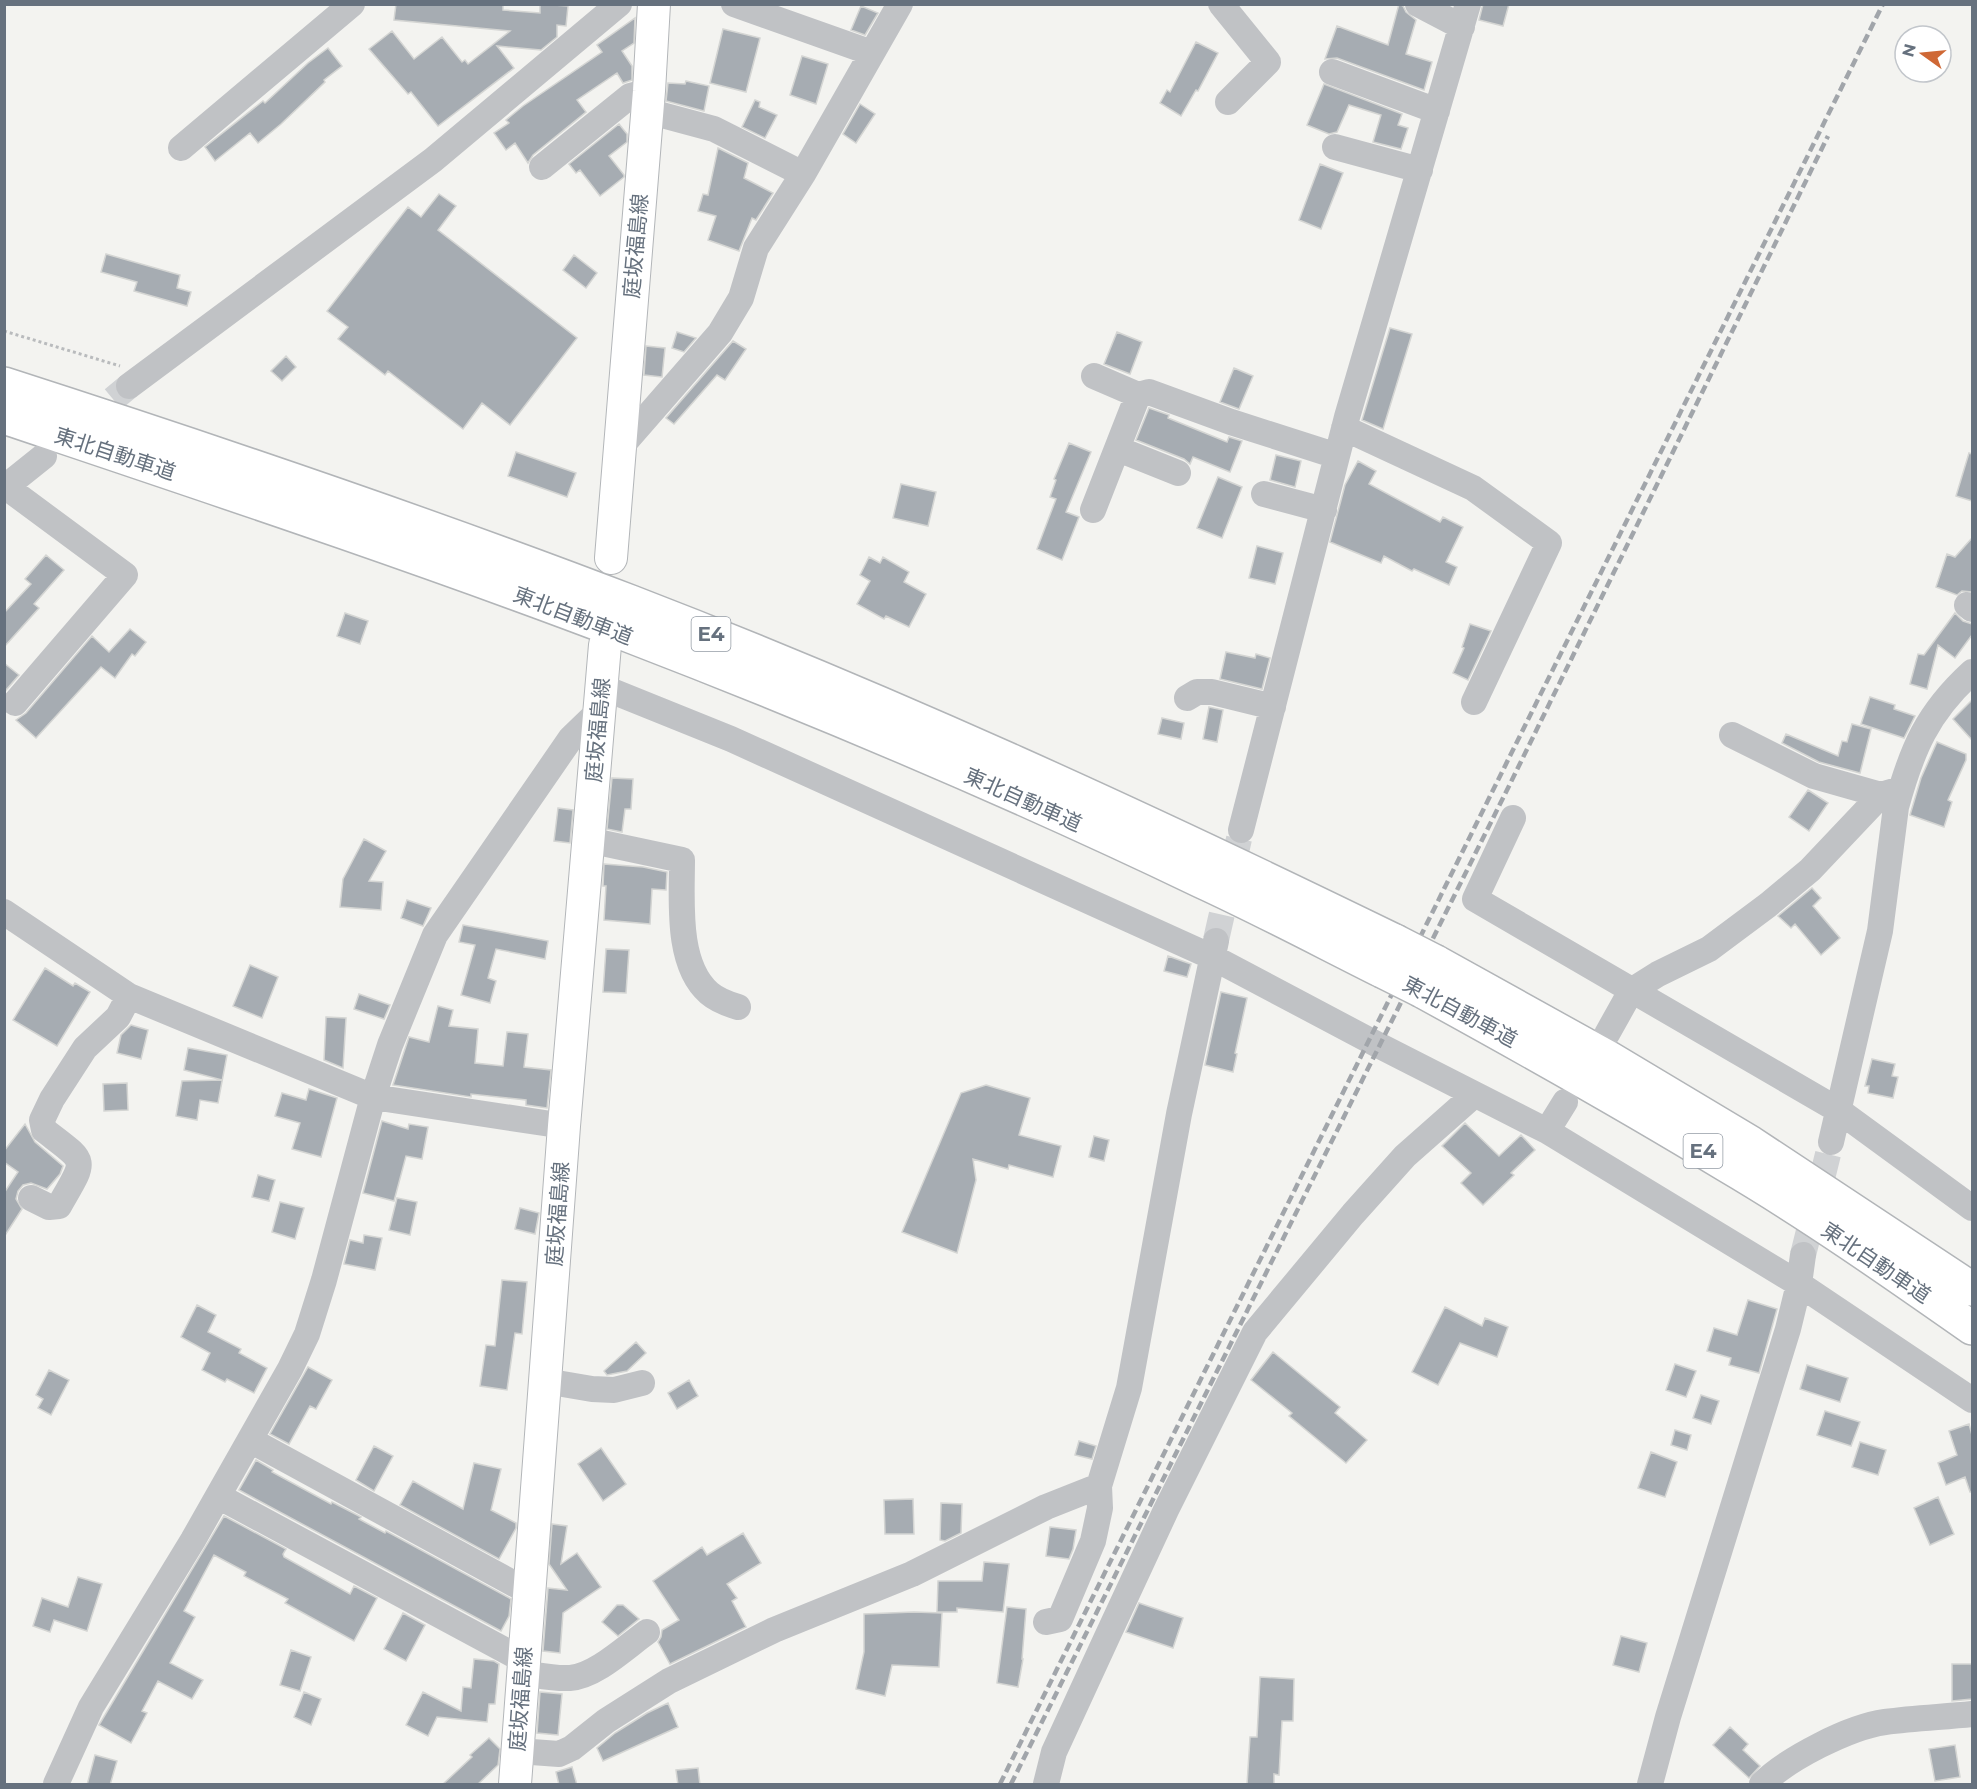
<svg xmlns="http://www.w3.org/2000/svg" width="1977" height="1789" viewBox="0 0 1977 1789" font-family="Montserrat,'Noto Sans JP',sans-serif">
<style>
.building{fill:#a6acb2;stroke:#d4d5d3;stroke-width:1.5}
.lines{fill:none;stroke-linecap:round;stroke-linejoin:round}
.minor-tunnel{stroke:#d0d2d4;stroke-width:26;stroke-dasharray:26 13;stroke-linecap:butt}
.major-casing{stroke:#b3b6b9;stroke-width:34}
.highway-casing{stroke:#b2b5b8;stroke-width:36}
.path{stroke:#b9bbbd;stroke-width:3;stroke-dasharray:3 3;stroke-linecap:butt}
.minor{stroke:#c0c2c5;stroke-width:26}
.major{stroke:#fff;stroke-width:32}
.highway{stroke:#fff;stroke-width:33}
.rail{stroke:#a1a5aa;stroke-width:4.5;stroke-dasharray:9 4.5;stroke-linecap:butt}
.highway-bridge-casing{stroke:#b2b5b8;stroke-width:36;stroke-linecap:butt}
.highway-bridge{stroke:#fff;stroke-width:33}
.labels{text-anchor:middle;stroke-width:6;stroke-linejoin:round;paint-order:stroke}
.shield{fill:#fff;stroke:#949ca5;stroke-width:1.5}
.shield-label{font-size:20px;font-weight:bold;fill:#66717e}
.street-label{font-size:21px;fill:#66717e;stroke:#fff}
</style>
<rect width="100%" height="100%" fill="#f3f3f0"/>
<path class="building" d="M396,4H503V10L540,13V4L568,6L566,26L557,25V37L541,50L497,46L514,68L438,126L411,92L408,94L369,49L392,31L414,59L442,37L462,62L465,60L468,64L510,31L394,20Z
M1399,4L1403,6L1406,12L1416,20L1406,54L1432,62L1424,90L1337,58L1325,59L1337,26L1388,45Z
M1483,4H1509L1503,26L1479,20Z
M861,6L878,13L865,35L851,30Z
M635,18L634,43L622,51L632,66V80L623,83L617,73L577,100L586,112L533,155L528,163L515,143L506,150L494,133L509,123L506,120L523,106L602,52L597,45Z
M723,29L760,38L746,92L710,83Z
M1196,42L1218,53L1198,91L1196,90L1181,116L1160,103L1167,90L1170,92Z
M328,48L342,66L324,80L325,82L281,124L258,143L250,133L215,161L205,147L263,101L265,103L308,63Z
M802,56L828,64L816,104L790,95Z
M686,81L709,86L704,111L666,101L668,83L685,84Z
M1324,84L1402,114L1398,125L1408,128L1401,149L1373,142L1381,115L1349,105L1337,132L1329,134L1307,125Z
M755,100L760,102L759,107L777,115L765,138L742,127Z
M860,104L875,114L856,143L843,134Z
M619,124L627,134V142L609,156L624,175V177L600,196L580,170L576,173L569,164Z
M718,148L748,163L744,178L773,193L756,220L752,218L739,251L708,240L716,216L698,211L703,194L708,195Z
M1320,164L1343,173L1321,229L1299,220Z
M439,194L456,206L438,230L577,338L510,425L482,403L463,429L388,371L385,375L338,339L348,327L327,311L408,207L421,217Z
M106,254L180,275L177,288L191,292L187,306L134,291L137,282L101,272Z
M574,255L597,273L586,288L563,270Z
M1390,328L1412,334L1383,429L1362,420Z
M677,332L696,338L684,352L672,348Z
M1117,332L1142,342L1130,374L1104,364Z
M733,341L746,349L725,380L717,375L674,424L666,418Z
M646,346L665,348L662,377L644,375Z
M286,356L296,367L282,381L271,371Z
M1234,368L1253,376L1239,409L1220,402Z
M1149,408L1169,415L1168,418L1227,442L1229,437L1242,441L1230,472L1193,457L1190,464L1184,459L1136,440Z
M1069,443L1091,452L1066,512L1079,517L1062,560L1037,549L1056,499L1050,497L1056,480L1054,479Z
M516,452L576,473L567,497L508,476Z
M1969,453L1972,454V501L1956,496Z
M1276,455L1301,461L1295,487L1270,480Z
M1358,461L1376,471L1369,484L1440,522L1443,517L1463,527L1446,562L1457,567L1449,585L1414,569L1412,571L1384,556L1381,563L1330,542L1345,485Z
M1218,477L1242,487L1222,538L1197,528Z
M901,484L936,492L928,526L893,518Z
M1972,538V592L1962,591L1957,595L1936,587L1947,554L1955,557Z
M1257,546L1283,553L1275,584L1249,578Z
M46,555L64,570L34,604L39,608L4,647V613L31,584L25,579Z
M869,557L880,563L883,557L909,572L904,582L926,594L909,627L886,616L884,619L857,604L870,581L860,575Z
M345,613L368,621L360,644L337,636Z
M1955,613L1963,621L1972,624V635L1955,658L1938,645L1927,689L1910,684L1918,654L1924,655Z
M1470,624L1491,631L1468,680L1453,673L1464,648L1462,647Z
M130,629L146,642L135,656L132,654L115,678L101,667L36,738L16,720L26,713L92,636L109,652Z
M1226,652L1255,658L1256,654L1270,658L1262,689L1220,679Z
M4,663L19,675L6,690L4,689Z
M1870,697L1895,705L1894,709L1915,716L1904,738L1861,724Z
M1972,700V740L1953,719Z
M1209,707L1223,710L1217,742L1203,739Z
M1162,718L1184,723L1181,739L1158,734Z
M1852,724L1871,729L1860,773L1819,762L1782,743L1786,734L1838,756L1842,741L1847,742Z
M1937,742L1966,754V760L1948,800L1952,802L1944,827L1910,815L1921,778Z
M612,778L633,779L631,809H625L622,832L607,829Z
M1808,790L1828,803L1809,831L1789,817Z
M558,808L573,810L570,843L554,841Z
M364,839L386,851L369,881L383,882L381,910L340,907L343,879Z
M604,864L643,867L667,872L666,890L652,889L650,924L604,920L606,886H603Z
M1812,888L1821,898L1813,906L1840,938L1821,955L1795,924L1791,928L1778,916Z
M407,900L431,908L423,926L401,918Z
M463,925L548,941L545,959L496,949L488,978L496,981L490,1003L461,995L475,945L459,942Z
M606,949L629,950L626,993L603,992Z
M1168,956L1191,964L1187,977L1164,971Z
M250,965L278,977L262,1018L233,1006Z
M45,968L73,986L75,983L90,992L57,1046L13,1020Z
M1221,992L1247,998L1235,1053L1237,1054L1233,1072L1205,1065Z
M359,994L390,1005L384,1019L354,1009Z
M438,1006L453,1010L449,1026L478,1029L475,1063L503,1066L507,1032L528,1034L524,1067L551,1070L547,1108L526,1105V1100L471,1094V1097L393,1085L409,1037L429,1042Z
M326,1017L346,1018L343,1068L324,1060Z
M131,1025L148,1030L141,1059L117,1053L121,1035Z
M188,1048L227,1055L218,1103L200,1100L197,1120L176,1116L182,1081L222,1080L184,1070Z
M1872,1059L1895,1064L1892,1076L1898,1077L1893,1098L1868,1093L1869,1086H1865Z
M127,1083L128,1110L104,1111L103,1084Z
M986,1085L1030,1098L1019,1135L1061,1146L1053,1177L1009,1165L1008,1169L973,1159L976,1180L957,1253L902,1232L961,1093Z
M309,1089L337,1098L321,1157L292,1149L300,1123L275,1116L282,1093L306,1100Z
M382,1121L408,1129L409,1124L428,1127L422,1159L406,1156L394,1201L363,1193Z
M1465,1123L1499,1156L1521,1135L1535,1150L1511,1173L1514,1175L1483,1205L1461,1183L1471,1173L1442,1146Z
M25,1124L35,1142L63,1166L60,1174L47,1189L31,1183L23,1185L18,1191L16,1199L22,1209L4,1237V1193L18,1172L4,1162V1151Z
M1094,1136L1109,1140L1104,1161L1089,1157Z
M258,1175L275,1180L269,1201L252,1197Z
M397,1198L417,1202L410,1235L389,1230Z
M280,1202L304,1208L295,1239L272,1232Z
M520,1208L539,1213L535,1234L515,1229Z
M364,1235L382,1238L375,1270L344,1264L350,1240L363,1243Z
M502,1280L527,1282L522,1334L515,1333L507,1390L480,1386L486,1345L495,1346Z
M1748,1300L1777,1309L1759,1373L1729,1365L1731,1358L1707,1351L1714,1328L1737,1335Z
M197,1305L216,1315L208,1332L241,1349L239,1353L267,1368L254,1393L227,1379L225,1382L202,1370L210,1353L181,1337Z
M1445,1307L1482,1326L1485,1318L1508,1327L1497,1357L1460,1343L1438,1385L1412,1372Z
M636,1342L646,1353L627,1371L607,1375L604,1371Z
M1273,1352L1340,1407L1335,1413L1367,1440L1346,1463L1289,1416L1292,1413L1251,1380Z
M1675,1364L1696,1371L1686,1397L1666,1390Z
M1807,1365L1848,1378L1840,1402L1800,1389Z
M308,1367L332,1380L316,1409L310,1406L289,1444L270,1434Z
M49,1370L69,1380L51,1415L38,1408L43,1399L36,1395Z
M689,1380L698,1396L677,1409L668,1393Z
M1701,1395L1719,1401L1711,1424L1693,1418Z
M1825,1411L1860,1422L1851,1446L1817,1435Z
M1969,1424L1972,1435V1492H1970L1965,1477L1946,1485L1938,1463L1957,1455L1949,1431Z
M1675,1430L1691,1435L1687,1450L1671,1445Z
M1079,1441L1096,1446L1092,1459L1075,1455Z
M1860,1442L1886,1450L1878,1475L1852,1467Z
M374,1446L393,1456L374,1491L356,1480Z
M601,1448L626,1484L603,1501L578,1464Z
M1651,1452L1677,1462L1665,1497L1638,1488Z
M256,1460L273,1470L272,1472L331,1504L332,1502L361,1517L359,1519L385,1533L386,1531L511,1599L509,1616L501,1631L239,1490Z
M474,1463L501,1469L491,1510L516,1523V1528L499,1559L400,1505L413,1481L463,1509Z
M1938,1497L1954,1534L1930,1545L1914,1508Z
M913,1499L914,1534H885L884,1500Z
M941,1503L962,1504L961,1533L945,1541L940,1540Z
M224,1516L286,1549L283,1554L284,1557L350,1594L354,1586L377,1598L354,1641L285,1603L288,1599L244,1576L246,1572L214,1555L184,1611L195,1617L170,1663L203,1680L192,1699L158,1681L142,1711L147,1713L131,1743L99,1725Z
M552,1524L567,1526L561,1564L577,1553L601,1587L563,1613L560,1653L543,1651L548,1588L567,1590L549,1564Z
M1050,1527L1076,1530L1073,1549L1069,1559L1046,1556Z
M743,1533L761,1563L727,1584L737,1598L732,1601L746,1627L670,1664L658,1642L661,1637L662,1630L679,1620L653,1581L702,1547L707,1555Z
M984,1562L1009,1564L1003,1612L957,1608V1612H937L938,1581H982Z
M78,1577L102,1584L87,1631L54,1620L50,1632L33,1626L42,1598L68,1607Z
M1139,1603L1183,1618L1173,1648L1126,1632Z
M617,1605H623L639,1619L618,1636L602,1622Z
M1007,1607L1026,1609L1022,1659H1023L1018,1687L997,1683Z
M914,1612L942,1613L939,1667L892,1665L885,1696L856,1689L864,1652V1614Z
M403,1613L425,1625L406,1661L384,1649Z
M1621,1636L1647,1643L1639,1672L1613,1665Z
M291,1650L311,1657L300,1691L280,1685Z
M474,1659L494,1661L499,1664L495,1704H489L487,1722L437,1717L428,1736L406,1725L423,1692L461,1711L463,1687L471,1688Z
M1952,1664H1972V1699L1952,1701Z
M1260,1677L1294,1679L1293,1721H1282L1279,1775L1274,1774V1785H1247L1250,1737H1257Z
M304,1692L321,1699L311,1725L294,1717Z
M540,1692L562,1694L558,1735L537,1733Z
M668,1703L678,1727L603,1761L597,1748L615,1733L647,1713Z
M1730,1727L1748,1744L1743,1750L1760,1766L1749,1778L1713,1745Z
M489,1738L500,1749L498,1765L477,1785H442L472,1757L470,1755Z
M1955,1745L1960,1777L1935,1781L1929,1749Z
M95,1755L117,1761L110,1785H87Z
M572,1767L577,1785H559L556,1772Z
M698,1768L700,1785H678L676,1770Z"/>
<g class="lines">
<path class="minor-tunnel" d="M83,424L129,386
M1216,940L1241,830
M1803,1255L1831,1142"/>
<g class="major-casing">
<path id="major" d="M611,558L649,91L654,4
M515,1784L564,1126L605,645"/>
</g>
<g class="highway-casing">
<path id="highway" d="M4,384C215,452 425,523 631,602C891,702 1145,819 1395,941
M4,417C212,487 420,556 625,634C820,709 1013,791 1201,881C1262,909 1322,941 1382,971
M1436,962L1609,1058L1751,1143L1972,1289
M1422,991C1524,1047 1626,1104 1726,1165C1811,1215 1892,1272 1972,1328"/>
</g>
<path class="path" d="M4,331L120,366"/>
<path class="minor" d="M734,4L872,53
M1221,4L1268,62L1228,102
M1418,4L1462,27
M1332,72L1437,111
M647,111L714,129L803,174
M1335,147L1420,170
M181,148L352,4
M542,167L630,96L649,91
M1094,376L1138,395L1149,392L1231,422L1337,456
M129,386L433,160L619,4
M1344,428L1473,488L1549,543L1474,702
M619,449L720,333L741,298L756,248L803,174L900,4
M1118,449L1178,473
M6,487L125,575L15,703
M4,488L44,456
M1264,494L1324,510
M1093,510L1138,395
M1967,605L1972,609
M602,687L731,739L1212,957L1380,1046L1547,1131L1799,1284L1972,1400
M1187,698L1197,692H1212L1273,707
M1732,735L1814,776L1881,795
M1513,818L1475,899L1838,1110L1972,1208
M1241,830L1347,417L1468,4
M588,840L682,860C682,901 676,964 709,993C717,1000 728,1004 738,1007
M4,912L129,996L373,1097L564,1126
M1607,1034L1631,991L1658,974L1709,949L1768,905L1810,870L1881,795L1901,789
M1547,1131L1565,1102
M1831,1142L1880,931L1896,807C1912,749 1927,713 1972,672
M31,1198L49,1207L59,1206C87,1157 88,1164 44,1130L42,1120L52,1099L85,1048L118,1017L129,996
M545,1381L592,1389L614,1390L642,1383
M250,1440L529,1592
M218,1496L523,1660
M1046,1622L1060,1619L1093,1541L1100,1508L1099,1486L1129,1388L1179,1114L1216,941
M522,1673C537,1675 554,1679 570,1678C596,1676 626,1647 647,1632
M518,1751L559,1754L572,1748L606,1721L669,1681L774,1630L912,1574L1046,1507L1099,1486
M56,1784L91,1707L193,1540L290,1369L307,1334L324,1280L373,1097L390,1045L435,935L571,738L601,709
M1046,1784L1054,1752L1107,1637L1166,1510L1255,1332L1353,1214L1405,1156L1474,1095
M1650,1784L1668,1717L1788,1329L1799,1284L1803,1255
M1762,1784C1787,1759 1849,1727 1885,1722C1914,1718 1943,1717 1972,1714"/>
<use href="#major" class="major"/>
<use href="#highway" class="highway"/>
<path class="rail" d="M1000,1784L1883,4
M1011,1784L1508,788L1828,136"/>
<g class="highway-bridge-casing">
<path id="highway-bridge" d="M1395,941L1436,962
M1382,971L1422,991"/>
</g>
<use href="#highway-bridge" class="highway-bridge"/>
</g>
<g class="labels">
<g class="shield">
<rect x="691.5" y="617" width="39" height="34" rx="4.5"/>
<rect x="1683.5" y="1134" width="39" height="34" rx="4.5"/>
</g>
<g class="shield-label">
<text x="711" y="641">E4</text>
<text x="1703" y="1158">E4</text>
</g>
<g class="street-label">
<text transform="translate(636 246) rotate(-85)" y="7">庭坂福島線</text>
<text transform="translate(115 454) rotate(18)" y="7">東北自動車道</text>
<text transform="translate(573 616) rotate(21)" y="7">東北自動車道</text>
<text transform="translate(598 730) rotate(-85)" y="7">庭坂福島線</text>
<text transform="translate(1023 800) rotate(24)" y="7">東北自動車道</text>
<text transform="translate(1460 1012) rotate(28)" y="7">東北自動車道</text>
<text transform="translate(558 1214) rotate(-86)" y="7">庭坂福島線</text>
<text transform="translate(1876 1263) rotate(34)" y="7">東北自動車道</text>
<text transform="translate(521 1699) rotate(-86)" y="7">庭坂福島線</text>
</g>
</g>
<rect width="1977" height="1789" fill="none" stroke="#66717e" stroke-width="12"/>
<g transform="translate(1923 54) rotate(285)"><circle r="28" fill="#ffffff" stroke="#c2c6cb" stroke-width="1.5"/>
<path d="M0-4.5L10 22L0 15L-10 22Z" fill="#cf6835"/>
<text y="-9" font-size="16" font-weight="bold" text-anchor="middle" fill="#66717e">N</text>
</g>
</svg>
